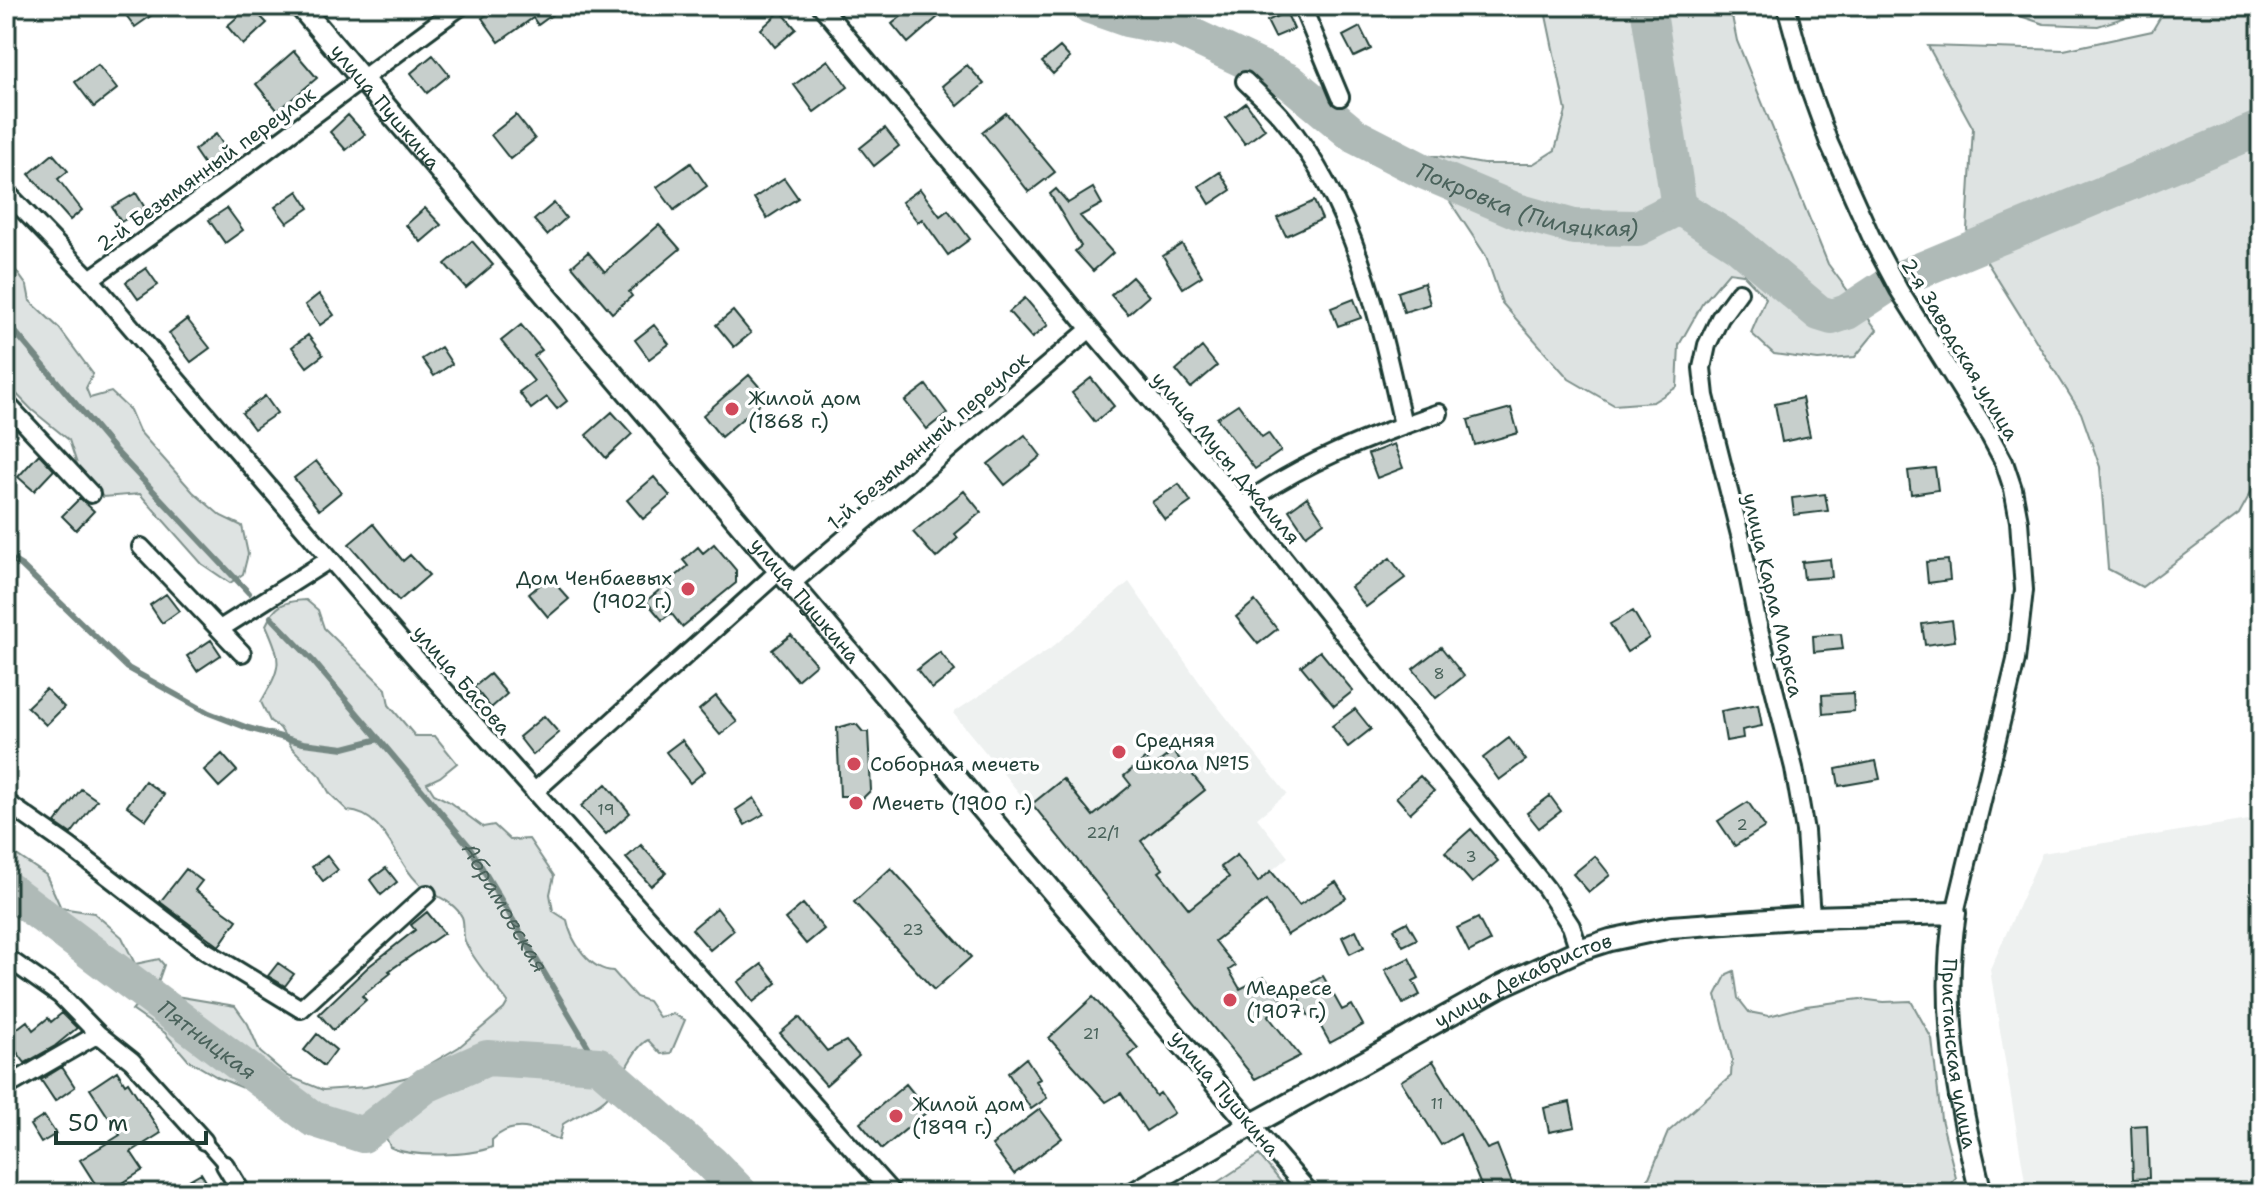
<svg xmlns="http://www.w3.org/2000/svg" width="2267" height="1199" viewBox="0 0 2267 1199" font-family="'Shantell Sans',sans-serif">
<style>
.built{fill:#eef1f0}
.green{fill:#dee3e2;stroke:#7e908b;stroke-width:2}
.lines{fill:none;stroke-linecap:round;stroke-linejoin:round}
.stream{stroke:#758883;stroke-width:6}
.river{stroke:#afbab7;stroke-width:36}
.building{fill:#c7cfcc;stroke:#1f3d34;stroke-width:2}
.pedestrian-casing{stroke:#1f3d34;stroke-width:17}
.minor-casing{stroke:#1f3d34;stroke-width:22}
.tertiary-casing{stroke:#1f3d34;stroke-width:26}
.pedestrian{stroke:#fff;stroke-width:11}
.minor{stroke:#fff;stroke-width:16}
.tertiary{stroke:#fff;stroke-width:20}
.poi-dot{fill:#d1495b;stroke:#fff;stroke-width:3}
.labels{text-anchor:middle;stroke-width:7;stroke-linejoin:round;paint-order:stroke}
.number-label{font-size:16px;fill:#49625a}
.street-label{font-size:20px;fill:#1f3d34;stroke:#fff}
.poi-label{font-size:20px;fill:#1f3d34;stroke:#fff;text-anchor:start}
.water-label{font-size:22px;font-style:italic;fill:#4a625b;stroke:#fff}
</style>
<rect width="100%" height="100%" fill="#fff"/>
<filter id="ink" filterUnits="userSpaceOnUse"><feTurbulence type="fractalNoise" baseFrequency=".0125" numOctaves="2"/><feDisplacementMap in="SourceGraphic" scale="16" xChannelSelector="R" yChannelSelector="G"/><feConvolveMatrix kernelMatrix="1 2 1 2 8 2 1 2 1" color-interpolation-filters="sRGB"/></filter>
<g filter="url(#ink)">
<path class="built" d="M1129,582L1207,693L1287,794L1257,818L1288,857L1258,882L1236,855L1221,867L1229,877L1146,945L1032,805L1030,806L953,713L1050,649Z
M2261,818V1193H2027L1990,970L2042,853Z"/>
<path class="green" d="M1544,6H1730L1737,41L1828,264L1877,330L1855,357L1818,360L1774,354L1751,333L1766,298L1743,274L1729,272L1702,304L1679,345L1677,387L1653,402L1614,405L1569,379L1502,303L1486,256L1449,200L1394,156H1438L1483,164H1533L1555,150L1566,111Z
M1990,6H2152L2145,11L2098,26L2044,24Z
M2167,6H2261V474L2239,514L2142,587L2108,569L2100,467L2081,413L1967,230L1973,128L1928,46L2064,50L2152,31Z
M6,257L27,286L30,301L59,328L93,374L86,388L90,398L111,392L130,410L139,431L193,492L221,516L242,526L248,554L243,574L230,583L202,564L140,494L103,497L78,467L69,440L32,410L6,383Z
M306,600L318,610L324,628L386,689L389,705L415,736H435L457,763L440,777L427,783L434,794L448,801L483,827L494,825L510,840L529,839L554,876L550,894L553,911L567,920C571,942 590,970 613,971L636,997L648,1001L659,1017L673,1014L685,1020L671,1053L661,1054L648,1040C633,1047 622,1081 607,1097C597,1108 576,1115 563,1124L559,1140C536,1129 513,1119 492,1140V1147C471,1156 410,1158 390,1147C385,1132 380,1132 366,1128C359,1126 356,1121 348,1119L344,1133H335L292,1114L270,1099L219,1078L188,1060L165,1033L132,1010L149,989L150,977L123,992C116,986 117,982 112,976C105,967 92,965 81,963L75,951L6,902V848L46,875L61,908L94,913L122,937L135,964L159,959L164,965L158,982L164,994L235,1006L248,1024L260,1052L288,1076L323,1090L366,1087L408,1077L459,1047L504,1009L508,1002C496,986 472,959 465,941C462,934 465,924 462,917C454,901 436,897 423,887C395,865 387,813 348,811L330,794L320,776L292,748L280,728L270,721L261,702C281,667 283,663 266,625C275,605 284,601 306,600Z
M1734,971L1738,998L1749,1012L1769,1016L1806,1006L1860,999L1884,1002L1911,1001L1932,1039L1941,1119L1956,1178L1944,1193H1901L1874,1182L1864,1193H1646L1647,1182L1668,1132L1731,1076L1732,1058L1716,995L1727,974Z
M1259,1155L1290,1193H1201Z"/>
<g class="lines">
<g class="stream">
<path d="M6,321L112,447L249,593"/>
<path d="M6,556L22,566L128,668L209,713L248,728L303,743L344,748L379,739"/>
<path id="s1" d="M271,617L313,661L469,846L599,1065"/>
</g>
<g class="river">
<path id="s2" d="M1090,6L1127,19L1178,29L1289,81L1355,136L1423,171L1517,211L1574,227L1638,228L1679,207L1737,244L1819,313L1832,317L1847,312L1894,281L2261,128"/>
<path d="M1648,6L1679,207"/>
<path id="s3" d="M6,888L313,1119L363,1135L426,1085L487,1058L599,1065L711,1163L740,1193"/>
</g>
</g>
<path class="building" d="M119,6H145L152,15L135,27Z
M250,6L267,23L243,45L227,26Z
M500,6H564L538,25L533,18L499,42L482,18Z
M914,6H929L938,17L908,43L892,24Z
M781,11L796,29L775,47L761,29Z
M1286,12L1294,29L1275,37L1267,21Z
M1360,27L1371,49L1354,57L1343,36Z
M1060,47L1070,58L1053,74L1042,62Z
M294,51L317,78L278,111L256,84Z
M433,55L449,75L427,93L411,73Z
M828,60L848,87L814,112L794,85Z
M98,65L117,89L94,107L75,82Z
M967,65L984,84L958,106L942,86Z
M1246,103L1265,129L1245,144L1226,118Z
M1006,113L1055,172L1029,192L982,132Z
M348,115L365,134L346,150L330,132Z
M516,115L535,139L510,159L491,135Z
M885,128L899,146L874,166L860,148Z
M216,134L227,150L205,166L194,150Z
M53,154L68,171L58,179L82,210L70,220L29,174Z
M691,163L707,186L674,210L657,187Z
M1220,172L1231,190L1210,204L1199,186Z
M784,178L798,198L767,218L754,198Z
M1093,188L1102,204L1080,216L1113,253L1093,271L1075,251L1081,246L1050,194L1056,189L1068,203Z
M920,189L940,216L948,210L970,239L948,255L922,219L918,222L902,202Z
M298,191L309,208L287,223L275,207Z
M136,193L145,208L121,222L112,207Z
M1314,201L1322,219L1286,236L1277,218Z
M554,203L566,218L547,235L534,220Z
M227,208L243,230L225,243L209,220Z
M425,208L441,225L421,242L406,225Z
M659,225L680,249L629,292L632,296L612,313L572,266L588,252L605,272Z
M472,241L493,265L466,288L445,264Z
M1182,244L1202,276L1183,288L1163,256Z
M146,268L158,285L138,299L126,282Z
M1132,277L1149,296L1128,314L1111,295Z
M1424,283L1430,304L1404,312L1398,292Z
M319,294L334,315L320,325L305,305Z
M1025,298L1048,325L1032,338L1009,312Z
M1354,299L1361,318L1338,326L1331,308Z
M733,311L751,333L734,347L716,325Z
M187,319L210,348L191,362L169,333Z
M521,325L542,350L534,356L567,401L557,409L547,397L531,409L519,392L534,381L501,341Z
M654,325L669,344L649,359L635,340Z
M308,335L323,355L307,367L292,347Z
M441,347L452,364L434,376L422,359Z
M1202,347L1217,366L1191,388L1176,370Z
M749,375L768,397L721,437L703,415Z
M1091,378L1114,406L1095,422L1072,393Z
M926,385L947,413L927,429L905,401Z
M265,396L277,413L254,429L242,413Z
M1802,398L1810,436L1782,442L1775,404Z
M1238,404L1262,437L1268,433L1281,451L1255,469L1217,418Z
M1511,408L1518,433L1475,445L1468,420Z
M612,412L632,434L606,458L586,435Z
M1025,435L1041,456L1005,485L988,464Z
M1394,444L1403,468L1377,478L1368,454Z
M39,454L54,470L34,491L18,477Z
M316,461L341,492L319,510L294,478Z
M1935,468L1938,490L1911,494L1908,471Z
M654,477L670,496L643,519L627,500Z
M1179,484L1191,502L1165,520L1152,502Z
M964,491L981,512L955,534L958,538L936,558L913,532Z
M1825,494L1828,511L1794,515L1792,498Z
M1307,497L1324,522L1306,535L1289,510Z
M80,498L94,511L76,530L62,516Z
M373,524L403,561L410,555L429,575L399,601L349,544Z
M714,544L736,570V583L682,627L671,613L662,620L646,601L688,566L683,560L698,547L703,553Z
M1390,558L1405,578L1366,607L1351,587Z
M1830,559L1832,577L1804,579L1802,562Z
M1948,560L1950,580L1928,583L1926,562Z
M549,577L569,599L548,617L529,594Z
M166,594L179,611L162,623L150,605Z
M1255,601L1277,629L1258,644L1236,617Z
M1633,611L1649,638L1627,652L1610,624Z
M1952,620L1955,641L1925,645L1922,624Z
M1841,634L1843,649L1814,652L1813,636Z
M791,635L816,664L797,680L772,650Z
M211,640L221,655L197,671L187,656Z
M1441,647L1464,676L1436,698L1413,669Z
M1320,651L1353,691L1334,706L1301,666Z
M940,652L955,671L932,689L917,670Z
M490,674L507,694L491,708L474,687Z
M46,689L64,707L46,725L27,707Z
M1853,693L1854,711L1823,714L1822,695Z
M716,696L737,722L720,735L699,710Z
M1758,704L1762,726L1742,730L1743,738L1726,741L1721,711Z
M1355,709L1371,729L1348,747L1332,726Z
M544,716L559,733L533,755L519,737Z
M851,724L857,725L863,732H868L871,790L857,804L850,802L846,796H840L837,728Z
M1509,738L1526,760L1499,780L1483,758Z
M682,740L705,771L690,783L666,752Z
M1173,751L1205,790L1141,841L1163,869L1159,872L1189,909L1229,877L1221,867L1237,855L1258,882L1271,871L1299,905L1336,882L1346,898L1287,935L1266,901L1215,941L1235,966L1229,970L1240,989L1264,977L1285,1002L1268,1016L1300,1056L1255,1079L1032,804L1063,779L1093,816L1131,785L1124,776L1146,758L1153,767Z
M222,754L237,771L219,787L204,770Z
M1876,761L1880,779L1839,786L1836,769Z
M1420,776L1434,791L1410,813L1396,797Z
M145,781L164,795L146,820L127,806Z
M606,784L630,813L606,834L581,806Z
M81,789L97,800L71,834L55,823Z
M1550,796L1561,811L1539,828L1527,813Z
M754,798L764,814L745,825L736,810Z
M1748,802L1765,827L1735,846L1718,821Z
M1471,829L1498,861L1472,883L1445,852Z
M641,845L666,873L651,886L626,858Z
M327,856L338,870L323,881L312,867Z
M1595,856L1610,875L1589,892L1573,874Z
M386,868L397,882L381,895L370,880Z
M891,868L971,957L934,990L854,902Z
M186,869L202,881L195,890L237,920L219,946L160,902Z
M803,904L824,929L806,944L785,919Z
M717,908L734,930L710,950L692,929Z
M427,912L444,933L389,971L391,973L362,996L366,1000L333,1030L319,1014L368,967L415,930L411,925Z
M1478,918L1490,941L1469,952L1457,928Z
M1407,922L1417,939L1403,946L1394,929Z
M1356,930L1364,947L1350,954L1342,937Z
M1409,958L1419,978L1413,981L1420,995L1403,1004L1385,970Z
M278,963L294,974L285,986L268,976Z
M762,964L777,983L753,1002L738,982Z
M1323,976L1342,1010L1352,1005L1363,1025L1330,1043L1316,1018L1311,1020L1295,992Z
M1093,997L1138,1048L1129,1056L1156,1096L1160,1093L1174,1113L1146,1131L1121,1093L1106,1102L1049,1038Z
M62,1013L77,1028L55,1046L25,1063L6,1037L27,1021L33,1030L48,1018L51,1022Z
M799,1017L827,1051L846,1041L859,1056L826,1085L780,1033Z
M317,1034L336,1050L324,1066L304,1050Z
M1026,1058L1040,1079L1036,1081L1047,1098L1031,1109L1008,1073Z
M1433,1061L1487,1149L1497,1145L1516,1193H1484L1460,1134L1441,1145L1401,1081Z
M62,1067L75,1087L55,1101L41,1080Z
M117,1071L125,1084L128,1082L161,1133L131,1152L143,1170L107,1193H101L80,1160L120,1135L90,1089Z
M906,1084L928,1111L882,1149L860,1123Z
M1570,1102L1575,1127L1549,1132L1544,1108Z
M1040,1109L1062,1138L1014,1174L992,1145Z
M44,1116L56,1134L41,1143L30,1125Z
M2147,1125L2149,1178L2133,1179L2131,1126Z
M201,1173L213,1193H166Z"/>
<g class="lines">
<g class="pedestrian-casing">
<path id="pedestrian" d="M204,1141L225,1165"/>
</g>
<g class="minor-casing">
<path id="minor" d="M821,6L1090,329L1242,506L1546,888L1571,926L1579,950
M1302,6L1340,97
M1786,6L1808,85L1829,143L1873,241L1899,290L1990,436L2004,462L2013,489L2019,521L2024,590L2016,660L1955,913
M1245,81C1258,94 1273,106 1284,120C1356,208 1379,317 1403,425
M6,192L90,279L412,654L892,1193
M90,279C216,191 337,96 461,6
M1739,292L1720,318L1707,345L1702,368L1705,396L1741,539L1757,621L1794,768L1805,831L1811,917
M6,403L91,494
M1242,506C1300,463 1371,436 1439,413
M141,547L242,653
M791,584L1090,329
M220,629L330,559
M534,792L779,571
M6,802L70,847L204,950L301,1009L427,894
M6,957L60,995L98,1034L132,1061L204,1141
M6,1087L98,1034
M1251,1125L1310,1193
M225,1165L242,1193"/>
</g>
<g class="tertiary-casing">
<g id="tertiary">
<path id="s4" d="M300,6L1251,1125"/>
<path id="s5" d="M1134,1193L1251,1125L1501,986L1579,950L1610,940L1671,927L1811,917L1955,913C1940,1008 1958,1101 1981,1193"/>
</g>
</g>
<use href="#pedestrian" class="pedestrian"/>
<use href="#minor" class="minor"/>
<use href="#tertiary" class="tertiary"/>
</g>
</g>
<g class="poi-dot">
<circle cx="732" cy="409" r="8"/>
<circle cx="688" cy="589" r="8"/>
<circle cx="1119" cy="752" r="8"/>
<circle cx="854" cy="764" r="8"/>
<circle cx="856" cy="803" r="8"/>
<circle cx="1230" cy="1000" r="8"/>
<circle cx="896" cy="1116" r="8"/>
</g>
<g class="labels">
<g class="number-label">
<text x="1439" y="679">8</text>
<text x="606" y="815">19</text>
<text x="1742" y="830">2</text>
<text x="1103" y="838">22/1</text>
<text x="1471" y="862">3</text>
<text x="913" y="935">23</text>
<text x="1091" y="1039">21</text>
<text x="1437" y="1109">11</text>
</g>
<g class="street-label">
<text dy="7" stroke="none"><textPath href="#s4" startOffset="132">улица Пушкина</textPath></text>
<text transform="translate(206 169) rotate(-36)" y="7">2-й Безымянный переулок</text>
<text transform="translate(1960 349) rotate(59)" y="7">2-я Заводская улица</text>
<text transform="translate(928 441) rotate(-41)" y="7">1-й Безымянный переулок</text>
<text transform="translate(1226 458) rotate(50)" y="7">улица Мусы Джалиля</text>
<text transform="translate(1773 595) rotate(77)" y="7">улица Карла Маркса</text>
<text dy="7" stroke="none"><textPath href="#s4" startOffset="780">улица Пушкина</textPath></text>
<text transform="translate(462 680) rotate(49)" y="7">улица Басова</text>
<text dy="7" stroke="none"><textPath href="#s5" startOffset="444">улица Декабристов</textPath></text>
<text dy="7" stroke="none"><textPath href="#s5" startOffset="1028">Пристанская улица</textPath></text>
<text transform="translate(1225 1093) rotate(50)" y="7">улица Пушкина</text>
</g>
<g class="poi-label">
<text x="748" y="405">Жилой дом<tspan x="748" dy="23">(1868 г.)</tspan></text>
<text x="672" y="585" text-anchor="end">Дом Ченбаевых<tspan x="672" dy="23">(1902 г.)</tspan></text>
<text x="1135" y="747">Средняя<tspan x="1135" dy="23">школа №15</tspan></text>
<text x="870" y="771">Соборная мечеть</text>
<text x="872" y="810">Мечеть (1900 г.)</text>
<text x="1246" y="995">Медресе<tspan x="1246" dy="23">(1907 г.)</tspan></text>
<text x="912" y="1111">Жилой дом<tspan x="912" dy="23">(1899 г.)</tspan></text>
</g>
<g class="water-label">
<text dy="8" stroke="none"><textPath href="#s2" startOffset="486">Покровка (Пиляцкая)</textPath></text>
<text dy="8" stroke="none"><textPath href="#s1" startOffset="374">Абрамовская</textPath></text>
<text dy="8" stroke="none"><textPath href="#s3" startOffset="252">Пятницкая</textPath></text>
</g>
</g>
<rect width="2267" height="1199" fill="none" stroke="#fff" stroke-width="32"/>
<rect x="16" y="16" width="2235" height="1167" fill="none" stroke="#1f3d34" stroke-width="3" filter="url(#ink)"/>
<path d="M56 1131v12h150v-12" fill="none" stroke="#1f3d34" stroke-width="4"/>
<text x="68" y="1131" font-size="24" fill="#1f3d34" stroke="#ffffff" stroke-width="6" paint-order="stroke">50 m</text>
</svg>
